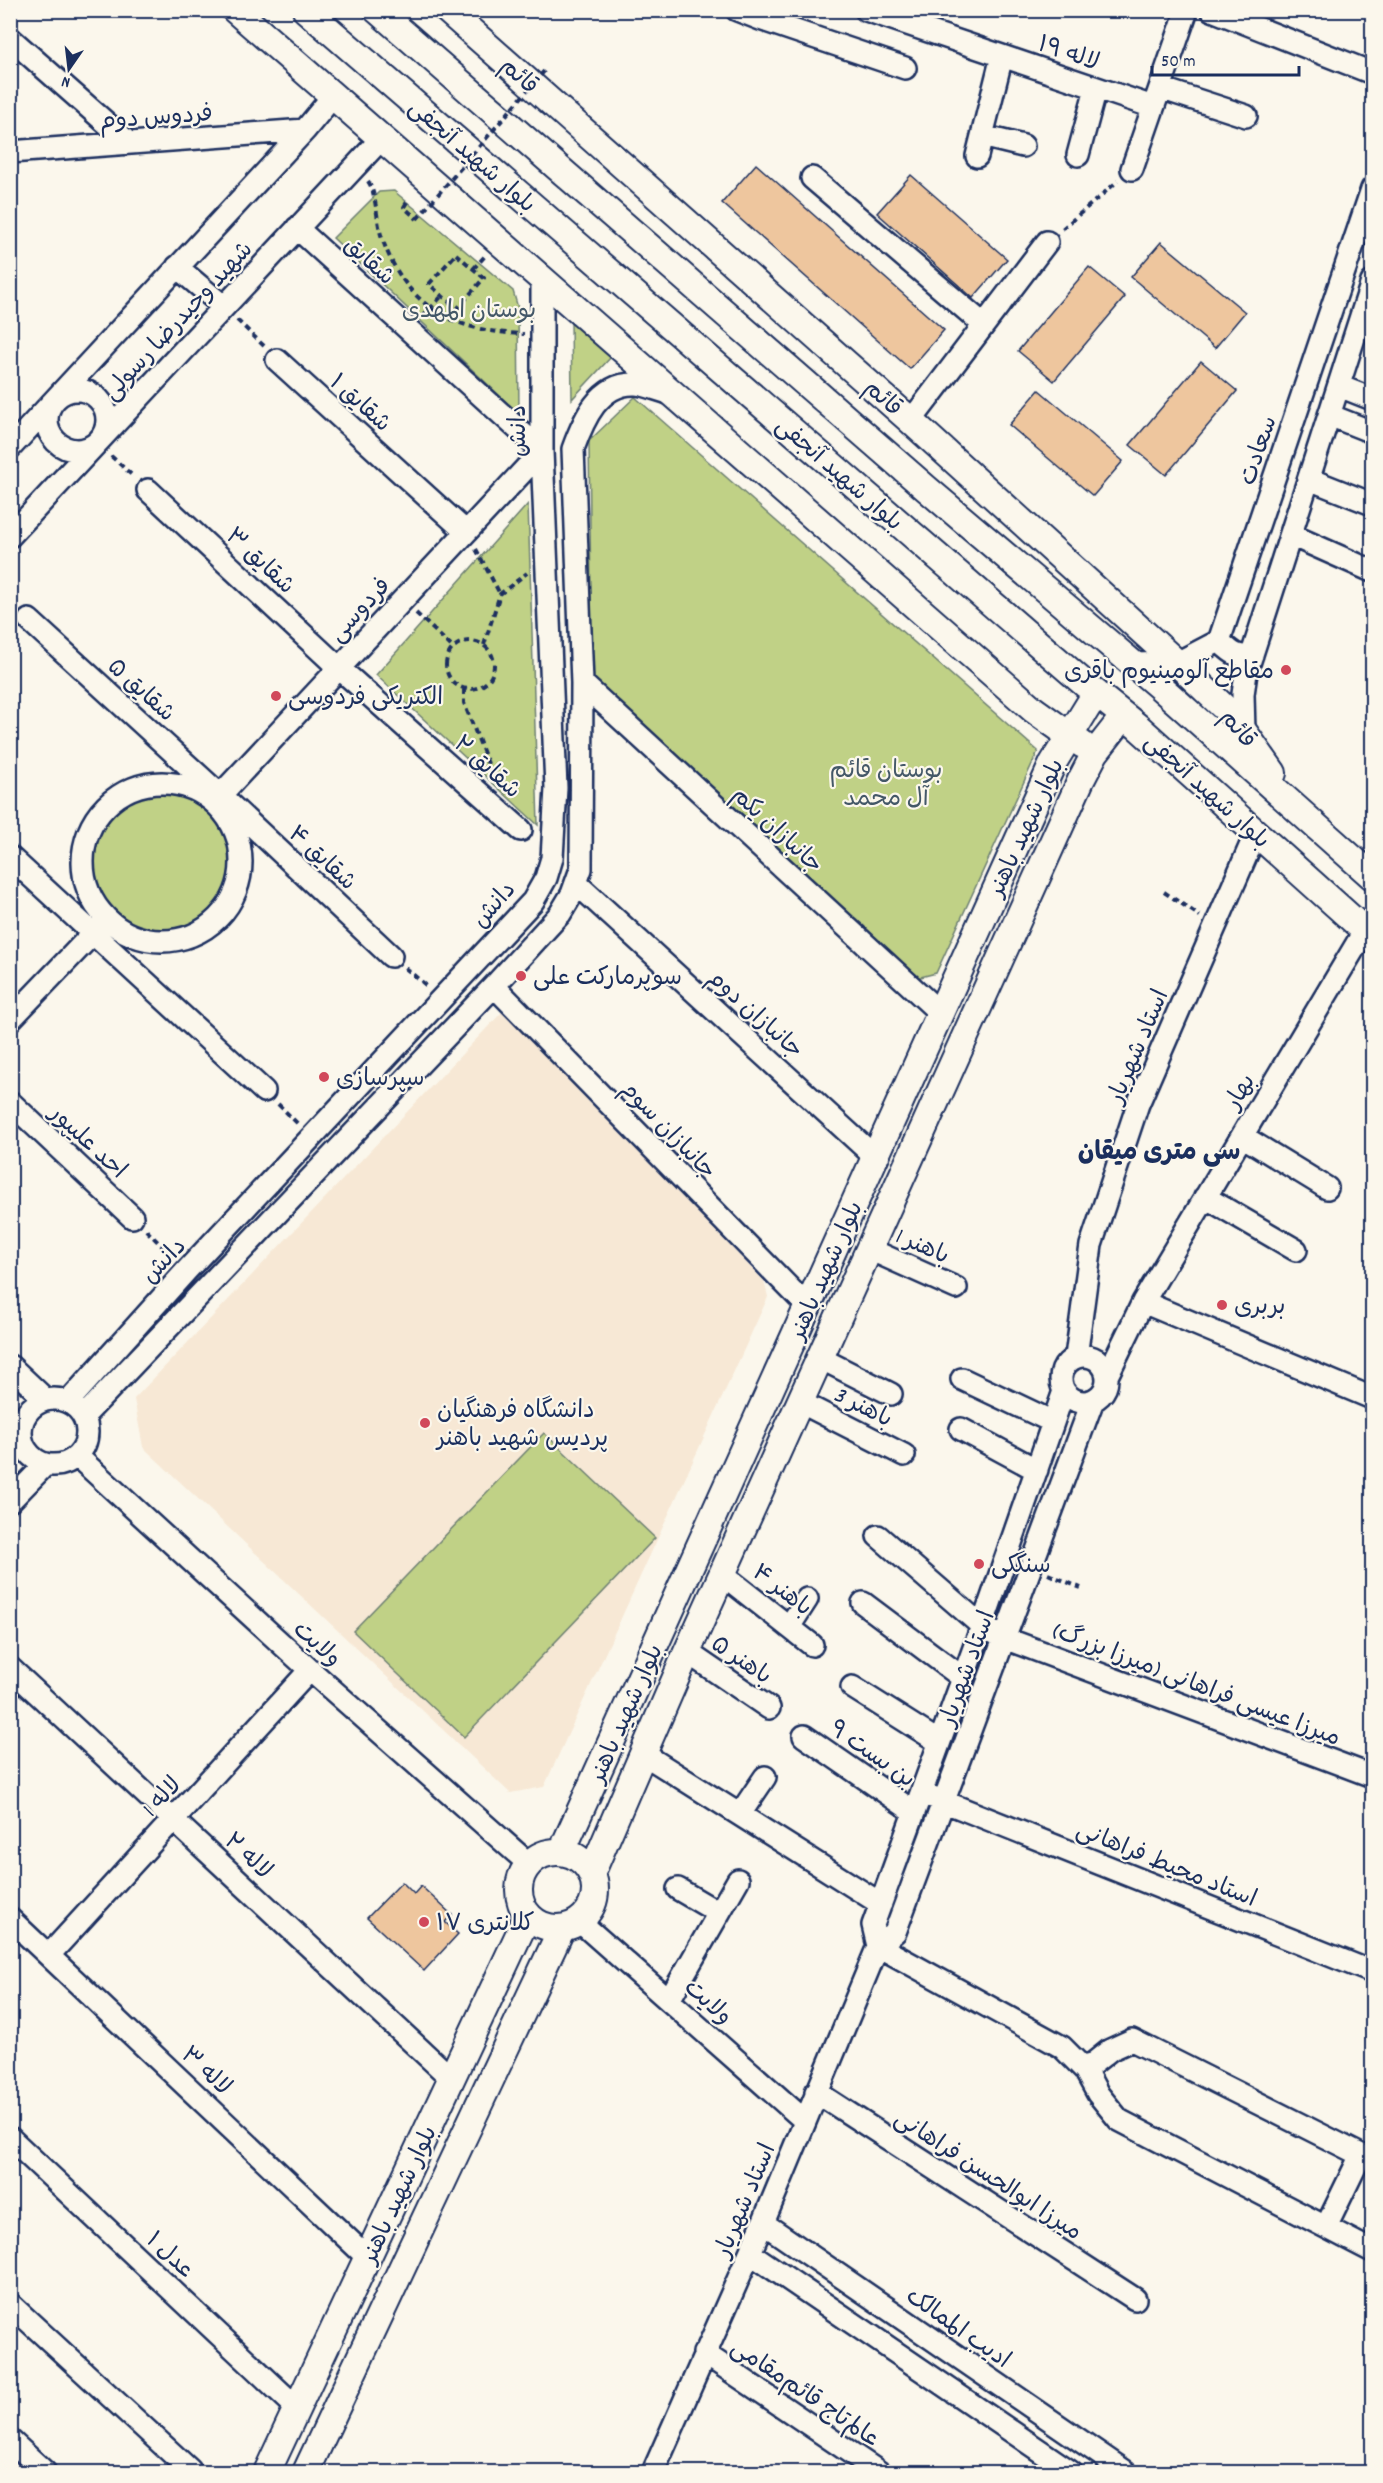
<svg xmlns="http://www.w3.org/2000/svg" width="1383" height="2483" viewBox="0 0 1383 2483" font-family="Dekko,'Playpen Sans Arabic',sans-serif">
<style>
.built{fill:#f7e8d5}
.green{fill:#c0d186;stroke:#6e8072;stroke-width:1.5}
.building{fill:#eec69e;stroke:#1b2f5e;stroke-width:1.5}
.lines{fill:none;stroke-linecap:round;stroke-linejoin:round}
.minor-casing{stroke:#1b2f5e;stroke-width:26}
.major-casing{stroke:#1b2f5e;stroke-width:30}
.path{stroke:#1b2f5e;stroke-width:4;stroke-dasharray:6 4.5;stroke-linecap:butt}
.minor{stroke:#fbf7ec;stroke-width:21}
.major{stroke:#fbf7ec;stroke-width:26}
.path-bridge{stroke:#1b2f5e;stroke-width:4;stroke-dasharray:6 4.5;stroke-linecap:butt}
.poi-dot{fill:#d1495b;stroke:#fbf7ec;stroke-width:2}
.labels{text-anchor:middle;stroke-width:4.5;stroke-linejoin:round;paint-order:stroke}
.street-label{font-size:24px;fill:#1b2f5e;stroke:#fbf7ec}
.park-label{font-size:24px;fill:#445868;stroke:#fbf7ec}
.poi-label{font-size:24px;fill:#1b2f5e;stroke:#fbf7ec;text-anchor:start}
.neighbourhood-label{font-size:26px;font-weight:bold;fill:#1b2f5e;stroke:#fbf7ec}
</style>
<rect width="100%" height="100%" fill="#fbf7ec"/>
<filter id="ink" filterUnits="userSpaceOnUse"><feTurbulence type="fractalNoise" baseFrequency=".0167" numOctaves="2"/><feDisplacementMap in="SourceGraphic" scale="12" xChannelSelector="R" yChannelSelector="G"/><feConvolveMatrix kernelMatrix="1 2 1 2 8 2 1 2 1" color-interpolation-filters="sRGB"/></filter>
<g filter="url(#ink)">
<path class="built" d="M504,1010L764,1281L768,1297L544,1787L510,1793L143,1447L134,1399Z"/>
<path class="green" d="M394,191L513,291L518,308L519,414L333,238L379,192Z
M571,320L611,357L572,399Z
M635,397L1038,751L936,973L913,979L592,678L589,441Z
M528,504L538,825L376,675Z
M94 862a68 68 0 1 1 136 0a68 68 0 1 1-136 0Z
M544,1433L655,1538L464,1737L353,1631Z"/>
<path class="building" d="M756,164L944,330L910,369L722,203Z
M911,175L1007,259L973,298L877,213Z
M1161,242L1245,312L1215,348L1131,277Z
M1089,267L1125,297L1054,381L1018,351Z
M1201,361L1237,391L1166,475L1130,445Z
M1039,390L1123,461L1093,496L1009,425Z
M402,1882L414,1894L421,1886L452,1915L445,1922L458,1934L424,1971L367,1918Z"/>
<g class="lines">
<g class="minor-casing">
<path id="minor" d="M737,10L760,19L770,11
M866,10L1153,107
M1212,10L1372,73
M760,19L905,68
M10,38L129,143
M1160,88L1246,116
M982,136L1023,146
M10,152L305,130
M1078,155L1096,88
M977,156L1002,56
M1132,169L1187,10
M812,178L984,325
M297,228L542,451
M177,267L223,306
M277,360L466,532
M1339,386L1372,399
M47 420a30 30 0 1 1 60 0a30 30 0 1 1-60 0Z
M1329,415L1372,432
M911,421L1047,242
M10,448L305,130L333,96
M1309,479L1372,504
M148,490L339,668L521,830
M1291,535L1372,571
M10,536L381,139
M29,620L220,795L391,956
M1219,641C1230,651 1237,659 1252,655
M1133,664L1177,663L1219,641L1372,189
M582,683L939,1012
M1244,732L1243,694L1246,673L1372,282
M83 862a79 79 0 1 1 158 0a79 79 0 1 1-158 0Z
M214,802L542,451
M10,857L264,1091
M576,883L875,1157
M494,986L809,1308
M10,1020L101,925
M10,1102L132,1217
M1242,1136L1327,1188
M1205,1197L1296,1250
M869,1249L956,1288
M1143,1302L1372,1398
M1061 1379a23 23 0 1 1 46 0a23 23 0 1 1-46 0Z
M1076,1357L1091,1245L1138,1104L1256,833
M820,1358L891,1394
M10,1366L46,1400
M1108,1374L1143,1302L1365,930
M962,1379L1053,1422
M21 1432a33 33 0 1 1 66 0a33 33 0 1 1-66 0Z
M68,1402L187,1270L533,901L546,878L552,858L556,788L542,451V280
M800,1402L904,1455
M84,1416L494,986L560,914L572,894L581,869L582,683L573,449C583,421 599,382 636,384C647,385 661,391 672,394
M961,1429L1037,1470
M77,1456L310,1670L529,1864
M10,1501L46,1464
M878,1536L982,1626L1004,1638L1372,1776
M722,1574L812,1645
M863,1603L963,1678
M789,1627L807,1599
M687,1652L769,1708
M10,1668L452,2079
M852,1687L939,1742
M804,1736L914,1812
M642,1753L881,1904
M930,1796L1372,1972
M740,1814L765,1777
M678,1889L719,1913
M10,1919L368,2258
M579,1921L804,2120
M878,1946L1062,2047L1085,2070L1098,2094L1119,2120L1372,2251
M878,1946L873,1925L982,1626L1064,1391
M49,1955L310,1670
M669,2000L738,1880
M1085,2070L1110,2050L1132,2040L1361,2155L1326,2227
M816,2092L1135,2299
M10,2138L297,2408
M763,2223L1126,2472
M750,2253L1071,2472
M10,2304L190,2470
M704,2353L879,2472
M10,2440L45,2472
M653,2472L763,2223L878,1946L895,1932L1093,1400"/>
</g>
<g class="major-casing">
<path id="major" d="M235,10L1034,710L1083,745
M306,10L1086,685L1138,727L1372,937
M377,10L927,489L1159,686L1372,876
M447,10L911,421L1177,663L1232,715L1273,773
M562,1851L1053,763L1096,693
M519 1890a38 38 0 1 1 76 0a38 38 0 1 1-76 0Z
M592,1872L687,1652L1081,780L1095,753L1124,716
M267,2472L528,1915
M306,2472L562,1928"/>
</g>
<path class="path" d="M368,181C377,194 376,221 382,238C406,307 454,332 524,334
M407,202L404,207L417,219
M1062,229L1118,181
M456,254L484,278L457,309L429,284Z
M473,269L485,256
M422,317L442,296
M237,320L264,346
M111,456L134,477
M476,549L500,594
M416,613L453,648
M446 665a24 24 0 1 1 48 0a24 24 0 1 1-48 0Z
M484,645L500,594L527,573
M464,689V703L494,779
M1164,892L1200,916
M405,968L427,986
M278,1104L298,1124
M146,1230L173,1257
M1048,1574L1081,1588"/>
<use href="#minor" class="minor"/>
<use href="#major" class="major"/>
<path class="path-bridge" d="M417,219L545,70"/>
</g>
</g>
<g class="poi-dot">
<circle cx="1286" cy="670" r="6"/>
<circle cx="276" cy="696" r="6"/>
<circle cx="521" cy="976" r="6"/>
<circle cx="324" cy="1077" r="6"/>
<circle cx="1222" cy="1305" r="6"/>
<circle cx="425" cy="1423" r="6"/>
<circle cx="979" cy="1564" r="6"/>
<circle cx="424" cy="1922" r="6"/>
</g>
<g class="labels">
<g class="street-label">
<text transform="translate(1069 52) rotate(19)" y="8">لاله ۱۹</text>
<text transform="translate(520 75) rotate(42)" y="8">قائم</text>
<text transform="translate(156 116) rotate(-4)" y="8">فردوس دوم</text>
<text transform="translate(473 155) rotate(41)" y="8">بلوار شهید آنجفی</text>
<text transform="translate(370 260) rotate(42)" y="8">شقایق</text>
<text transform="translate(177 320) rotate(-47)" y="8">شهید وحیدرضا رسولی</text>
<text transform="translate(884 397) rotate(42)" y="8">قائم</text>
<text transform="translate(361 402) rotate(42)" y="8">شقایق ۱</text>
<text transform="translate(517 431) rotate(-90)" y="8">دانش</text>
<text transform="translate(1257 450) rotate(-71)" y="8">سعادت</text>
<text transform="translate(840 473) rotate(41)" y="8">بلوار شهید آنجفی</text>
<text transform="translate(261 560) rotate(43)" y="8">شقایق ۳</text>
<text transform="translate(359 609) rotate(-47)" y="8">فردوسی</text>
<text transform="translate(142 689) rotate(42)" y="8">شقایق ۵</text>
<text transform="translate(1239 728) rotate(51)" y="8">قائم</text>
<text transform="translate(488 766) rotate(42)" y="8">شقایق ۲</text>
<text transform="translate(1208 790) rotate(42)" y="8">بلوار شهید آنجفی</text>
<text transform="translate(1025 827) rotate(-65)" y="8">بلوار شهید باهنر</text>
<text transform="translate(778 829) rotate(43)" y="8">جانبازان یکم</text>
<text transform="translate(323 857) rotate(43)" y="8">شقایق ۴</text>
<text transform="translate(493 904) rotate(-49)" y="8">دانش</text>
<text transform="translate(756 1013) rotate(42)" y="8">جانبازان دوم</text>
<text transform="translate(1137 1046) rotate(-67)" y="8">استاد شهریار</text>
<text transform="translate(1239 1091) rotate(-59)" y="8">بهار</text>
<text transform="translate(669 1129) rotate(46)" y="8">جانبازان سوم</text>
<text transform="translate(89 1141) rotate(43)" y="8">احد علیپور</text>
<text transform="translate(923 1245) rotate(24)" y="8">باهنر 1</text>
<text transform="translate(163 1260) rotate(-47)" y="8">دانش</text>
<text transform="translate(825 1270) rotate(-66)" y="8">بلوار شهید باهنر</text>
<text transform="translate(864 1406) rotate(27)" y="8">باهنر 3</text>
<text transform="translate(783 1589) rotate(38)" y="8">باهنر ۴</text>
<text transform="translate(318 1643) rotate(42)" y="8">ولایت</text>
<text transform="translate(742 1659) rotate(34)" y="8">باهنر ۵</text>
<text transform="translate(966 1668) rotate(-70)" y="8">استاد شهریار</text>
<text transform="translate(1197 1683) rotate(21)" y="8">میرزا عیسی فراهانی (میرزا بزرگ)</text>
<text transform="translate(625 1713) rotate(-66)" y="8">بلوار شهید باهنر</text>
<text transform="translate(873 1753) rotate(35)" y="8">بن بست ۹</text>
<text transform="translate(161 1796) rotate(-47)" y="8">لاله 1</text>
<text transform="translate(249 1855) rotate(43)" y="8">لاله ۲</text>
<text transform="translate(1167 1863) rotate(22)" y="8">استاد محیط فراهانی</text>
<text transform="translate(709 2001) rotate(42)" y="8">ولایت</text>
<text transform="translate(207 2070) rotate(43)" y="8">لاله ۳</text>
<text transform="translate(989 2174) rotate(33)" y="8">میرزا ابوالحسن فراهانی</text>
<text transform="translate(398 2194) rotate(-65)" y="8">بلوار شهید باهنر</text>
<text transform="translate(744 2200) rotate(-67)" y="8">استاد شهریار</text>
<text transform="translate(171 2254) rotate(43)" y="8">عدل ۱</text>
<text transform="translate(959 2327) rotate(35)" y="8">ادیب الممالک</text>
<text transform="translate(806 2392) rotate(34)" y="8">عالم‌تاج قائم‌مقامی</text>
</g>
<g class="park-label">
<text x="469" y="317">بوستان المهدی</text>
<text x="886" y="777">بوستان قائم<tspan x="886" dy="28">آل محمد</tspan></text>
</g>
<g class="poi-label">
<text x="1274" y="678" text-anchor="end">مقاطع آلومینیوم باقری</text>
<text x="288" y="704">الکتریکی فردوسی</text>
<text x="533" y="984">سوپرمارکت علی</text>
<text x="336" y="1085">سپرسازی</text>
<text x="1234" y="1313">بربری</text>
<text x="437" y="1417">دانشگاه فرهنگیان<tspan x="437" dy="28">پردیس شهید باهنر</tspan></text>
<text x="991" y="1572">سنگکی</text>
<text x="436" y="1930">کلانتری ۱۷</text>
</g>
<g class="neighbourhood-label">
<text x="1159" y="1159">سی متری میقان</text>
</g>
</g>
<rect width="1383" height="2483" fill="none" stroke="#fbf7ec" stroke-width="36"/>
<rect x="18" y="18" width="1347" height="2447" fill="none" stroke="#1b2f5e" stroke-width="2" filter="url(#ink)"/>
<g transform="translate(69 69) rotate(194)" stroke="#fbf7ec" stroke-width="4.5" paint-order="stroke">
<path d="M0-4.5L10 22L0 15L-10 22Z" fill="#1b2f5e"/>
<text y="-9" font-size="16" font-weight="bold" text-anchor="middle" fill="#1b2f5e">N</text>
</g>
<path d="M1152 66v9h147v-9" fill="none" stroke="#1b2f5e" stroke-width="3"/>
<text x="1161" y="66" font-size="18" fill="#1b2f5e" stroke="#fbf7ec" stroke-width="4.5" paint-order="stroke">50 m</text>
</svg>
